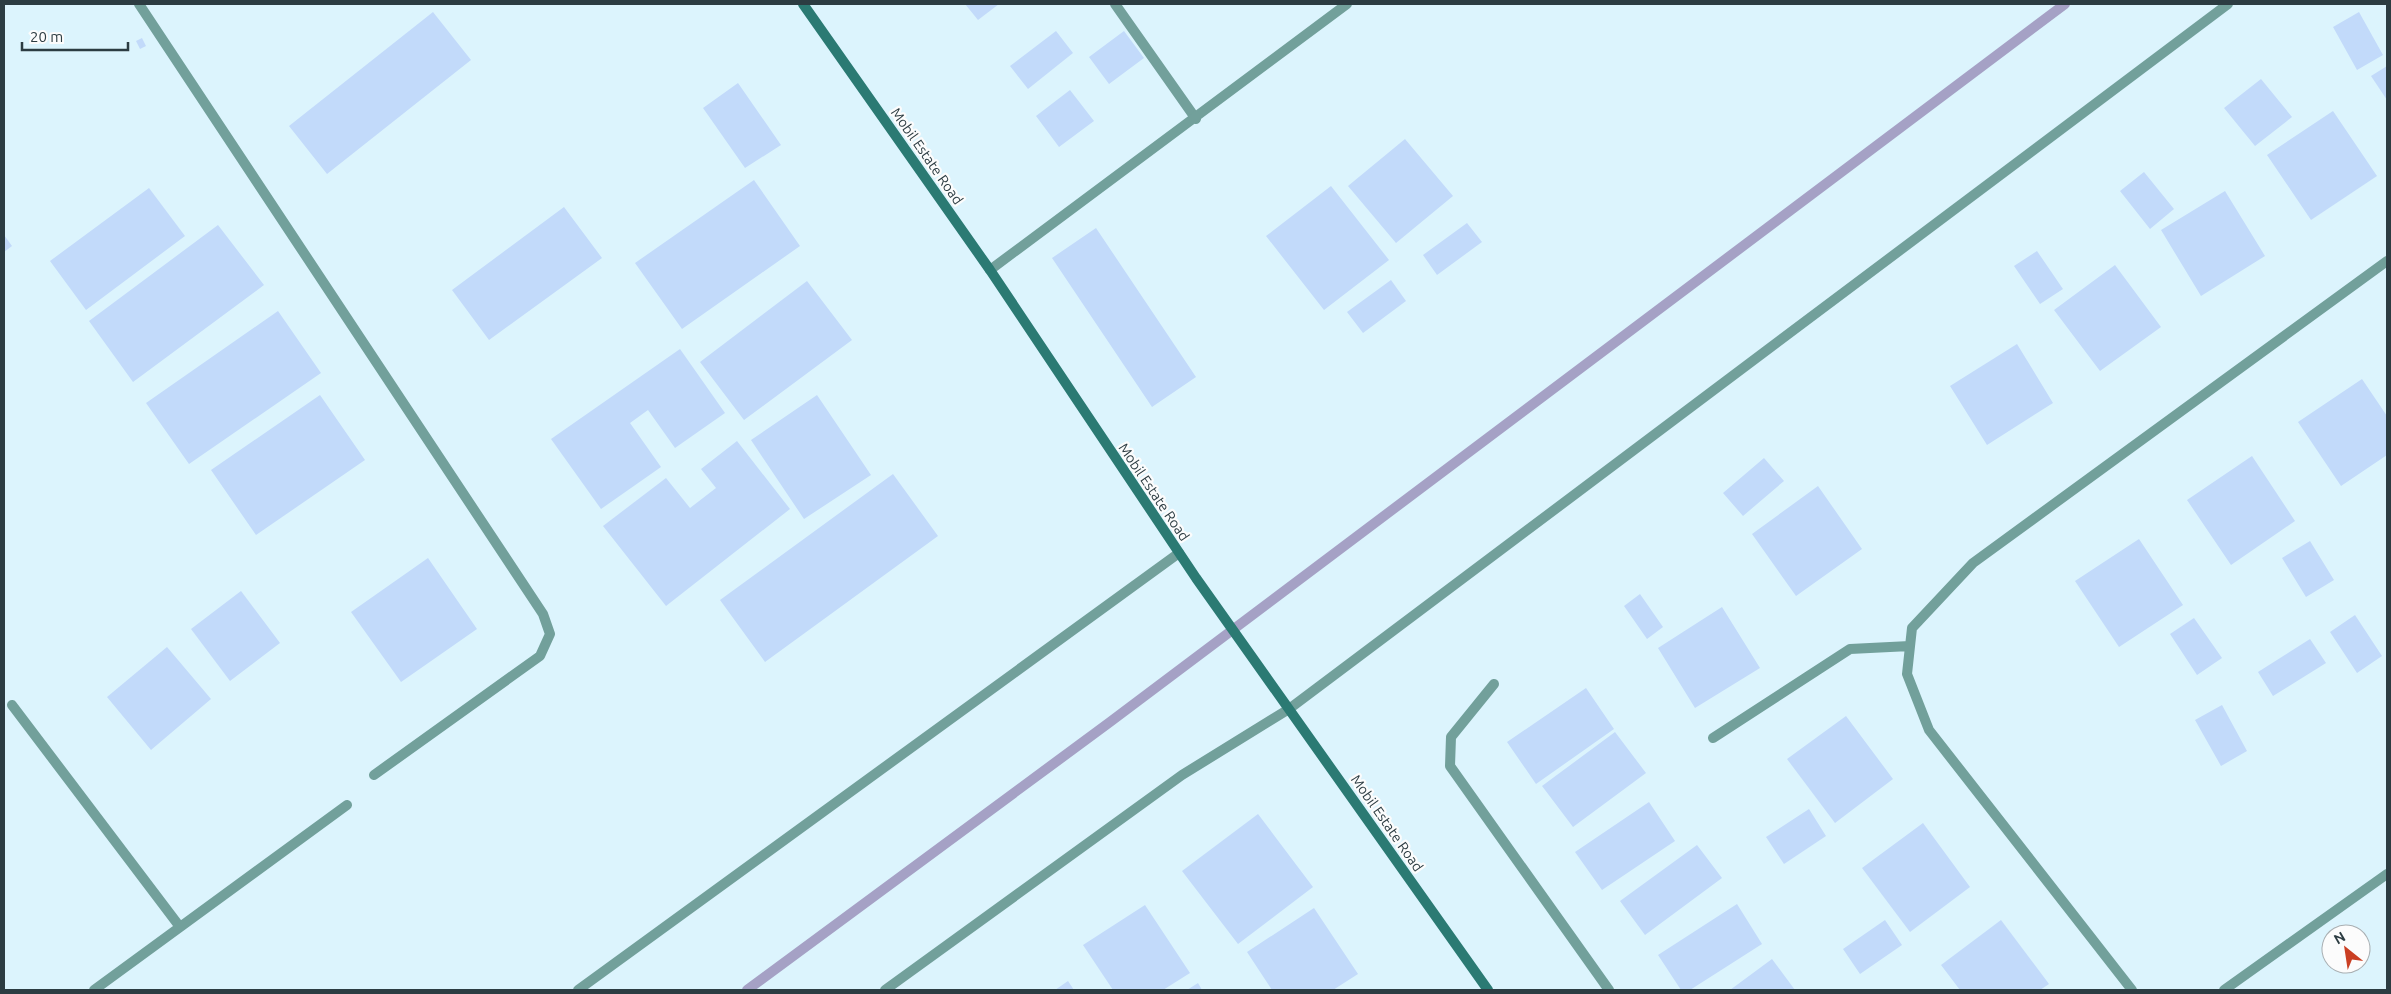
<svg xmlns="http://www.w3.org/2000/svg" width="2391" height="994" viewBox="0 0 2391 994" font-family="Ubuntu,sans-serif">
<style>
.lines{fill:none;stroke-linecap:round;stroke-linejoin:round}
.stream{stroke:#a5a1c5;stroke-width:10}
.building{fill:#c2dafa}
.lane{stroke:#72a09b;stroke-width:10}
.street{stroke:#72a09b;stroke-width:10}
.secondary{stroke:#2b7a73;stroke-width:10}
.labels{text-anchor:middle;stroke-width:4.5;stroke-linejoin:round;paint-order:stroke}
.street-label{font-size:14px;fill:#2c3c42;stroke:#fcfcfc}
</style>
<rect width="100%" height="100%" fill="#dcf4fd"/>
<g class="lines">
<path class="stream" d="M747,990L1110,722L2065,4"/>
</g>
<path class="building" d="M965,4H999L978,20Z
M433,12L471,60L327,174L289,126Z
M2359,12L2383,55L2357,70L2333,27Z
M1056,31L1073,53L1028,89L1010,66Z
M1124,31L1144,58L1109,84L1089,57Z
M142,38L146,46L140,49L136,41Z
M2387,66V100L2371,76Z
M2261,79L2292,117L2255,146L2224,108Z
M738,83L781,145L745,168L703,108Z
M1070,90L1094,121L1059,147L1036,116Z
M2333,111L2377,176L2311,220L2267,155Z
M1405,139L1453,196L1396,243L1348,186Z
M2144,172L2174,209L2150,229L2120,191Z
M754,180L800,246L682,329L635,263Z
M1331,186L1389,260L1324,310L1266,236Z
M149,188L185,236L86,310L50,261Z
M2225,191L2265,256L2201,296L2161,230Z
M564,207L602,258L489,340L452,290Z
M1467,223L1482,242L1437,275L1423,255Z
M218,225L264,285L133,382L89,321Z
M1096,228L1196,377L1152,407L1052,258Z
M4,235L12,246L4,252Z
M2037,251L2063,289L2040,304L2014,266Z
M2115,265L2161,327L2100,371L2054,310Z
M1391,280L1406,301L1363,333L1347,312Z
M807,281L852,340L744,420L700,362Z
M278,311L321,373L189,464L146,403Z
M2017,344L2053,403L1987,445L1950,386Z
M680,349L725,413L675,448L648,410L630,423L661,467L601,509L551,439Z
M2362,379L2387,416V455L2341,486L2298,422Z
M320,395L365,460L256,535L211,470Z
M817,395L871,475L804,519L751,440Z
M737,441L790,509L666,606L603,526L666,478L690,508L716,488L701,469Z
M2252,456L2295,521L2231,565L2187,500Z
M1764,458L1784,481L1743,516L1723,493Z
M893,474L938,536L765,662L720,600Z
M1818,486L1862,549L1796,596L1752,534Z
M2139,539L2183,605L2119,647L2075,581Z
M2310,541L2334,580L2306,597L2282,558Z
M428,558L477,629L401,682L351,612Z
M241,591L280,643L230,681L191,629Z
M1640,594L1663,627L1647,639L1624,606Z
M1722,607L1760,668L1695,708L1658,648Z
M2355,615L2382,656L2357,673L2330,632Z
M2194,618L2222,658L2197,675L2170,634Z
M2310,639L2326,663L2273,696L2258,672Z
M167,647L211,699L151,750L107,697Z
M1586,688L1614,729L1536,784L1507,742Z
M2222,705L2247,751L2221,766L2195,720Z
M1846,716L1893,779L1835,823L1787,759Z
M1615,732L1646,773L1573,827L1542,786Z
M1649,802L1675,841L1602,890L1575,852Z
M1809,809L1826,836L1784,864L1766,837Z
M1258,814L1313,887L1238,944L1182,871Z
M1923,823L1970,887L1910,932L1862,868Z
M1697,845L1722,878L1645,935L1620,901Z
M1737,904L1762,944L1690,990H1681L1658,955Z
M1145,905L1190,973L1163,990H1113L1083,945Z
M1314,908L1358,974L1333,990H1272L1247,952Z
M1885,920L1902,945L1860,974L1843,949Z
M2001,920L2049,984L2040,990H1960L1941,965Z
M1772,959L1795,990H1730Z
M1068,981L1074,990H1055Z
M1198,983L1202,990H1187Z"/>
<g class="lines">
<path class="lane" d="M1115,4L1196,119
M578,990L1179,553"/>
<path class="street" d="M139,4L543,614L550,634L540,656L374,775
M990,270L1347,4
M1494,684L1451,737L1450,766L1609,990
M12,705L180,927
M1713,738L1850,649L1910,646
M94,990L347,805
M885,990L1182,775L1289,709L2228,4
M2132,990L1929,730L1907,674L1912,628L1973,563L2387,261
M2224,990L2387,874"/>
<path class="secondary" d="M803,4L990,270L1196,578L1488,990"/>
</g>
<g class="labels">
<g class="street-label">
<text transform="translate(927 156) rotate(55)" y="5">Mobil Estate Road</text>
<text transform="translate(1154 492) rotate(56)" y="5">Mobil Estate Road</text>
<text transform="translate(1387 823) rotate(55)" y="5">Mobil Estate Road</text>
</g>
</g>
<rect width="2391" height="994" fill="none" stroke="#2c3c42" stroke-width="10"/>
<g transform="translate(2346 949) rotate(330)"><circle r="24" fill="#fcfcfc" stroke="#a9afb2"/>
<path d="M0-4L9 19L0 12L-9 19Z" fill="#ca3f23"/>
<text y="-8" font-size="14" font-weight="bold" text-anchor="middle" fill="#2c3c42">N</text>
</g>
<path d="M22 42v8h106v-8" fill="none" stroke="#2c3c42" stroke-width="2.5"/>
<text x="30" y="42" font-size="15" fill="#2c3c42" stroke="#fcfcfc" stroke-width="4" paint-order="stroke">20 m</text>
</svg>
